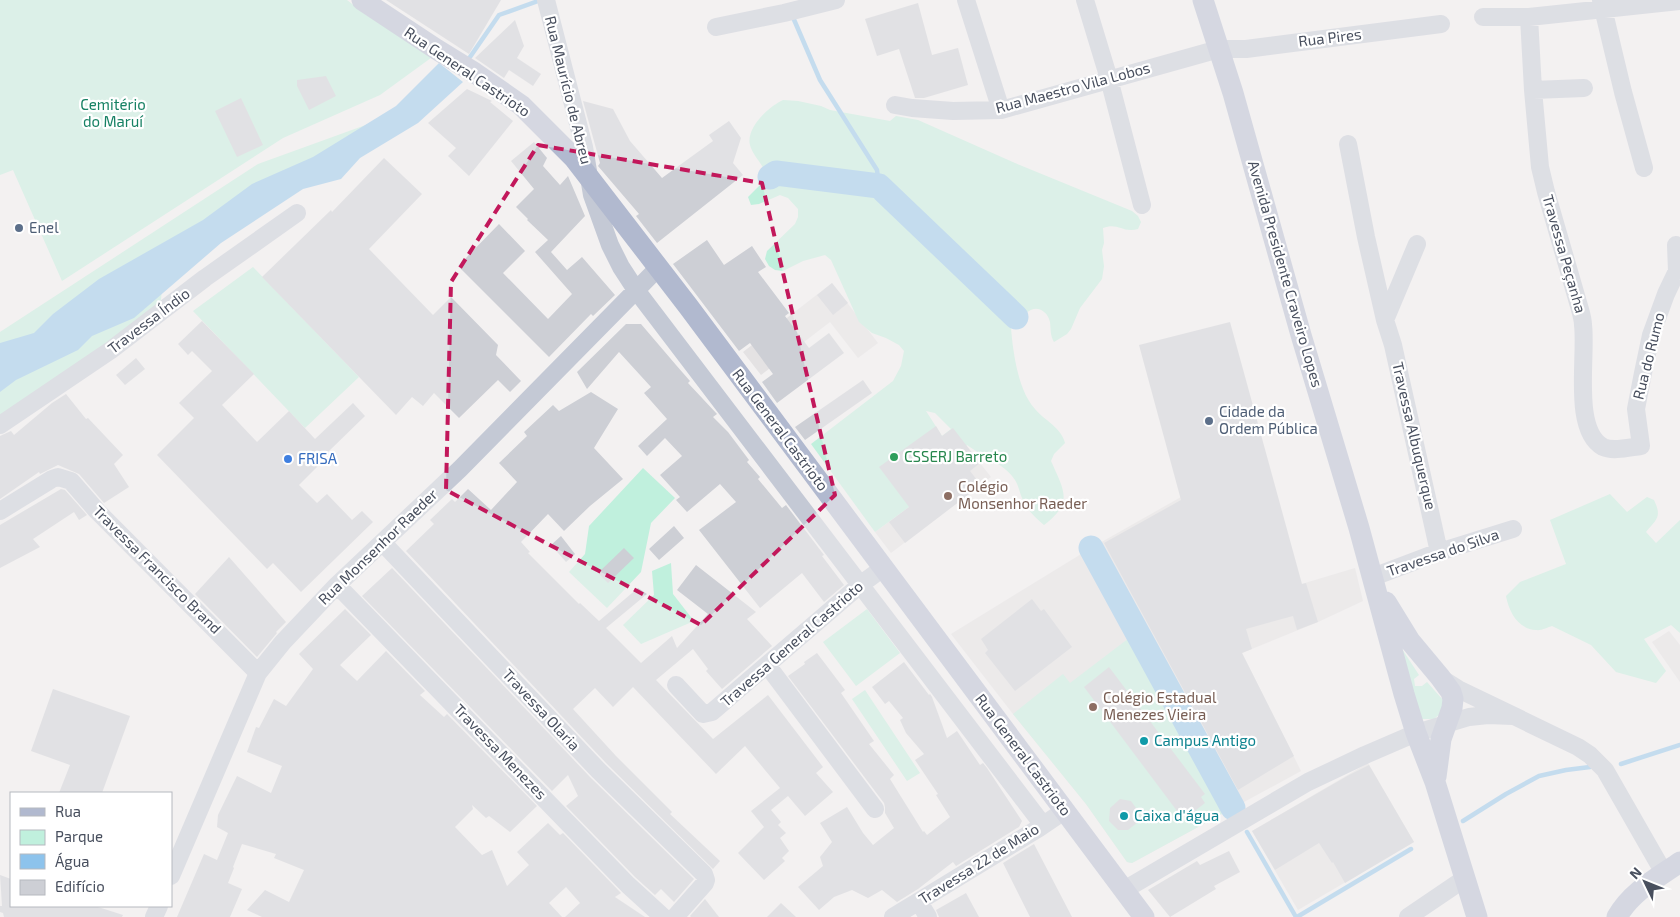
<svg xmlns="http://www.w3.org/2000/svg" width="1680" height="917" viewBox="0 0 1680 917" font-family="'Exo 2',sans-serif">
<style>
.education{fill:#e4e2e3}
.green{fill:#c0f0dd;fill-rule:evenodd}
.water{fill:#8dc3ec}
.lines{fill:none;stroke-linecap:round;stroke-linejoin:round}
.stream{stroke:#8dc3ec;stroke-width:4.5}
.river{stroke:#8dc3ec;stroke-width:25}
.building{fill:#cdcfd5}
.minor{stroke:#c4c9d5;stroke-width:18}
.major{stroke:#b1b9cf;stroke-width:21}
.marked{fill:none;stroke:#c2185b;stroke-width:4;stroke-dasharray:10 6;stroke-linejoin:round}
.service-dot{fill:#5c6f8a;stroke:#fff;stroke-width:2}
.leisure-dot{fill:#2e9e5b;stroke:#fff;stroke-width:2}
.shop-dot{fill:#3f7fe0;stroke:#fff;stroke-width:2}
.education-dot{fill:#8d6e63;stroke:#fff;stroke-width:2}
.culture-dot{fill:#0f9aa8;stroke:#fff;stroke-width:2}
.labels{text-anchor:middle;stroke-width:4.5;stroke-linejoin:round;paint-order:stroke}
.street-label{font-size:15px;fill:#484f5e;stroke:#fff}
.park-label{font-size:15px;fill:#178164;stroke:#fff}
.service-label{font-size:15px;fill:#4e5e75;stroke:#fff;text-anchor:start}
.leisure-label{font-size:15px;fill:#27864d;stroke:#fff;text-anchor:start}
.shop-label{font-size:15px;fill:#366cbe;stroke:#fff;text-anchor:start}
.education-label{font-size:15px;fill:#785e54;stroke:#fff;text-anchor:start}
.culture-label{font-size:15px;fill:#0d838f;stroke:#fff;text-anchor:start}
</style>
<rect width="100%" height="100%" fill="#f3f1f1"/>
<path class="education" d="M832,283L878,343L858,358L830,322L761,375L743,352Z
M972,453L991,477L891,553L875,532L909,507Z
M1181,497L1222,608L1355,568L1363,601L1318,622L1242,653L1301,771L1132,863L1127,862L1086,804L1013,714L951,634L1091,548Z
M1669,631L1680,645V682L1652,642Z
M1368,763L1414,842L1298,910L1252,831Z"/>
<path class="green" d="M0,0H347L366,15L435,55L380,95L283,138L62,281L13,170L0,175Z
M783,100L798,101L821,106L830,110L890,121L896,116L918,120L1015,163L1132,211L1138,216L1141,222L1138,229C1122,233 1118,222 1103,228L1104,243L1102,250L1104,266L1102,279L1080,308L1071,329L1067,334L1054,342C1050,335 1051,330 1050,322C1049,318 1047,314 1044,312C1032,301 1019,320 1011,328C1013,352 1018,391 1035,409C1045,421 1061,427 1065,443L1054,454L1051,461C1064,491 1074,502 1044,525C1036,518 1029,512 1024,502C1020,495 1019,486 1015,480C1005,464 982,456 967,445L909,507L875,532L811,444L893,381L901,366L904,351L899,345L886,338L872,333L859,322L831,260L825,255L803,261L783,271L775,270L769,266L765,259L767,251L795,224L798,217V209L788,198L780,195L759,204L751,205L748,197L763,182L766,175C763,164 755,158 751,148C743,130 768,107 783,100ZM926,411L935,413L951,429L942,436Z
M385,118L0,362V332L258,164Z
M253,267L359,377L305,428L193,311Z
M164,271L160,308L0,416V389Z
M643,468L675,498L651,523L641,572L607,608L569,572L585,554L589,526Z
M1610,494L1627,512L1647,497L1654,500C1662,517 1657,519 1646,532L1656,543L1680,520V633L1671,625L1644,639L1666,671L1656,683L1616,672L1591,645L1552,626C1548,627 1541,631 1536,630C1518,629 1509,612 1506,596L1520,582L1566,564L1550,520Z
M671,563L673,594L694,621L641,644L623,625L654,595L652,571Z
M867,609L900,653L856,686L823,642Z
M1389,629L1419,675L1414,679L1415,686H1422L1427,682L1443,700L1441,713L1434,719H1421Z
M1137,632L1233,808L1132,863L1127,862L1086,804L1013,714L1063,674L1070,683Z
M865,690L920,773L907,781L852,699Z"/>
<path class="water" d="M439,63L463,82L418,123L360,158L341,179L303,189L221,243L134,318L92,336L78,350L16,380L0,392V343L34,333L53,314L99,279L203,220L252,184L313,157L396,106Z"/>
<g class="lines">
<path class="stream" d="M792,15L820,80L877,170L879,186
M470,57L499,15L541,0
M1621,764L1680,745
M1463,821L1506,794L1539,776L1566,770L1590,767
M1247,832L1296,917
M1297,917L1411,849"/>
<path class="river" d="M770,177L776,173L879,186L1016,317
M1091,548L1233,808"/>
</g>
<path class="building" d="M386,0H501L469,54Z
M918,3L932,55L958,48L968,85L924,98H915L899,49L877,56L865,19Z
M515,20L524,46L517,58L541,74L533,86L509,70L504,78L475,58Z
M326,76L336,96L309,110L297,86V80Z
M467,89L492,101L490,102L513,121L469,176L448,156L456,148L428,123Z
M241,98L263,145L237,157L215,111Z
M583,101L613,109L630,141L662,178L713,141L709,135L729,121L741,138L733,163L743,175L657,243L636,216L639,214L598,166L600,163Z
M534,142L547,158L543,166L560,185L568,176L585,216L551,252L567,270L582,257L615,295L593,316L591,314L549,357L458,266L499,224L525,251L503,273L548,319L572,294L535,252L548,240L527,220L528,219L516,207L534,189L511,161Z
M384,158L422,194L369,249L433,315L451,297L498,345L496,355L521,381L510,392L498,380L459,418L434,393L423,406L412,397L396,415L262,277L331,210L332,212Z
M707,240L724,265L752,246L766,267L758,272L789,313L785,316L809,348L829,333L844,353L777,403L762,382L773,374L750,343L739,351L673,264Z
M832,283L848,303L833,315L817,295Z
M202,321L254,374L222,405L257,442L289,411L315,439L353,403L365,416L328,452L330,454L299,485L317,503L327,494L352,520L362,511L373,522L301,592L273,563L267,569L157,455L194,418L179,403L212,371L192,351L188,355L178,344Z
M1230,322L1302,584L1306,583L1318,622L1297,630L1293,616L1246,629L1252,649L1242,653L1294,756L1238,790L1104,543L1181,500L1139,345Z
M626,324H641L676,365L690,381L688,383L717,414L713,417L728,432L749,460L747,462L760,477L758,479L782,508L786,505L824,555L822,556L844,585L824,602L802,573L760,608L699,530L736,502L720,484L687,512L676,500L680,497L660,475L682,456L665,438L647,456L638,446L667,419L644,393L651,387L619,352L587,389L577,372Z
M136,358L145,369L125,385L116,375Z
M863,380L872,393L805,440L795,427Z
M591,392L618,409L594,448L623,479L590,506L564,531L548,514L521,542L530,552L528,553L579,604L580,603L599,621L638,588L647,594L606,628L641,663L672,636L677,648L708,614L677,590L696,565L756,612L747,619L772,646L722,689L706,671L708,669L693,649L656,680L713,739L768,695L823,767L816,773L833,792L805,816L788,796L771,810L781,822L778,825L786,833L780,838L789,851L782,858L785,861L764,880L738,853L764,827L751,811L780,788L745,746L716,774L633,687L613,707L595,688L573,709L616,756L672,812L670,814L720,861L713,869L606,763L406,551L434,524L430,520L452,499L455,502L468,489L491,510L517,482L499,463L527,436L524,432L553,405L559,411Z
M66,394L86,419L88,418L123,455L114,464L129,487L104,503L79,474L58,465L40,474L39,472L0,499V436L11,431L14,435L52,403Z
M936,426L942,436L953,428L980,463L970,471L981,485L905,543L889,522L909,507L879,467Z
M61,489L65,490L87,515L79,520L74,512L33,539L40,547L0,568V525Z
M674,526L684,538L659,560L649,549Z
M561,536L575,554L566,562L551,545Z
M624,548L634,558L608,583L598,573Z
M229,557L286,622L276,632L277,633L257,657L195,594Z
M392,568L590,777L694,879L674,902L661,889L655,895L635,877L566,806L578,796L568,775L552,791L362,596Z
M1032,599L1041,611L1044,609L1072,647L1015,691L985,653L988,650L981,639Z
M345,609L371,635L340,665L357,681L386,651L425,691L420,695L444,717L447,714L537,806L510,832L489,816L486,818L472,805L473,809L455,827L482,855L492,850L507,886L529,865L517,852L548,823L560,835L563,833L621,893L615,897L645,917H565L580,903L566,887L549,903L562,917H262L247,910L265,890L289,902L304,870L274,858L276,854L242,844L233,867L234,868L228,883L242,889L230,917H177L204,854L217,860L228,833L217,827L218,815L237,776L271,793L282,766L247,752L256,727L259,728L274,699L286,706L313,669L299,654Z
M817,653L845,690L841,693L874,741L869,744L894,775L890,779L923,832L924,831L927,835L950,817L936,795L938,794L915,760L924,754L906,733L900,720L903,718L889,701L885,704L872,687L904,662L929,695L930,694L932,697L947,738L957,731L980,765L983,763L987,768L1022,821L1019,827L956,866L953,862L918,889L897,902L882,890L868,898L852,890L834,897L819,910L798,887L823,866L820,857L832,842L820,823L847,807L863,833L873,845L894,828L885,813V807L884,803L788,676L805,664L804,662Z
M1109,667L1205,794L1201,797L1205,803L1187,817L1183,812L1180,815L1084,687Z
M53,689L130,716L102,793H59L70,765L31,751Z
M1369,765L1414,842L1345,883L1333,862L1332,863L1319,843L1275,870L1252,831L1349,775Z
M1120,799L1131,801L1139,812L1138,822L1128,830H1118L1109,821L1110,808Z
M1034,844L1072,917H1030L1003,863Z
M1229,851L1240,872L1214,886L1216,889L1170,917L1148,890L1197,861L1200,865Z
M0,875L11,879V906H95L123,915L122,917H4L3,913L0,912V906H2Z
M966,893L979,917H939L936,910Z
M705,899L719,917H691L690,916Z
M781,903L796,917H767Z"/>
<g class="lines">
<path class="minor" d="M546,0L584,147L592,195L610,245L621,267L636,290L1043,825
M966,0L1001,110
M1085,0L1109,79L1142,205
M1601,0L1623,92L1644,168
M1483,17H1529L1680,1
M1529,17L1533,90L1540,167L1546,192L1579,306C1581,313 1583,319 1583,325C1587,356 1572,430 1603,447C1613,452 1631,447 1641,446L1636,409L1643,373L1651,335L1666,294L1677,271L1680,270
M716,27L784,13L836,0
M1533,90L1584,88
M895,105L912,108L953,111L1001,110L1219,49H1246L1441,24
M1348,144L1366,237L1385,320
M1417,244L1385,320L1393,345L1439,552
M1676,245L1677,271
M0,425L111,350L205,278L297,213
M0,511L52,479L58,477L71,481L97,511L258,673
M383,543L598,770L704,874L706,880L705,883L675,917
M1373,577L1439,552L1513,529
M337,585L628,885L663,917
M767,665L875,809
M1442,679L1458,689L1578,747L1590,755L1605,770L1664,873
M676,685L703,714L712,712L860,585L883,568
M171,876L258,673L283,642L337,585L460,469L658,268
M1124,890L1308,782L1365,755L1416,733L1469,717L1488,715L1513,716
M919,902L928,917
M154,917L159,906
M893,917L1039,828L1064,811
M1408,917L1464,879"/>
<path class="major" d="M362,0L436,49L475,73L521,105L574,158L688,306L1144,917
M1203,0L1233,93L1301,335L1359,528L1404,694L1416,733L1435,782L1477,917
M1386,602L1410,641L1440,677L1451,692L1453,699L1452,708L1441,739L1436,777
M1617,917C1631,892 1657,878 1680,862"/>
</g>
<path d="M0 0H1680V917H0ZM538,145L762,183L835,495L701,625L446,490L451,282Z" fill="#f3f1f1" fill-opacity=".55" fill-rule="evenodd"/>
<path class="marked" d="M538,145L762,183L835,495L701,625L446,490L451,282Z"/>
<g class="service-dot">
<circle cx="19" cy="228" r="5"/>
<circle cx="1209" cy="421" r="5"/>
</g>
<circle class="leisure-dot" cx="894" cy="457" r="5"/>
<circle class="shop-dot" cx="288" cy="459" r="5"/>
<g class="education-dot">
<circle cx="948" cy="496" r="5"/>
<circle cx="1093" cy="707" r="5"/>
</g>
<g class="culture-dot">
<circle cx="1144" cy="741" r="5"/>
<circle cx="1124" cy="816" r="5"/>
</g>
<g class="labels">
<g class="street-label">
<text transform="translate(1330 38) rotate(-7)" y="5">Rua Pires</text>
<text transform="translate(467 72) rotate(34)" y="5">Rua General Castrioto</text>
<text transform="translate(1073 88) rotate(-15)" y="5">Rua Maestro Vila Lobos</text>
<text transform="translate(568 90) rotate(76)" y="5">Rua Maurício de Abreu</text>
<text transform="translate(1564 254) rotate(74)" y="5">Travessa Peçanha</text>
<text transform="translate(1285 274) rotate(74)" y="5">Avenida Presidente Craveiro Lopes</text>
<text transform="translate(149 321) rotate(-37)" y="5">Travessa Índio</text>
<text transform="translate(1649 356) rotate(-76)" y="5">Rua do Rumo</text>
<text transform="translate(780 430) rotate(53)" y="5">Rua General Castrioto</text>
<text transform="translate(1414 436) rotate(77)" y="5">Travessa Albuquerque</text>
<text transform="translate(378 547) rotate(-44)" y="5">Rua Monsenhor Raeder</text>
<text transform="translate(1443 553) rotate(-19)" y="5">Travessa do Silva</text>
<text transform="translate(157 570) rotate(45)" y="5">Travessa Francisco Brand</text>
<text transform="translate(792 644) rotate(-41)" y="5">Travessa General Castrioto</text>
<text transform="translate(541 710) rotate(47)" y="5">Travessa Olaria</text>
<text transform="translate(500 752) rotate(46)" y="5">Travessa Menezes</text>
<text transform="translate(1023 755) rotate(53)" y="5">Rua General Castrioto</text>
<text transform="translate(979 864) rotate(-32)" y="5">Travessa 22 de Maio</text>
</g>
<g class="park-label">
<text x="113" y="110">Cemitério<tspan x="113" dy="17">do Maruí</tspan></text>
</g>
<g class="service-label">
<text x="29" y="233">Enel</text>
<text x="1219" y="417">Cidade da<tspan x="1219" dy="17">Ordem Pública</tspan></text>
</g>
<g class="leisure-label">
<text x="904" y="462">CSSERJ Barreto</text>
</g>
<g class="shop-label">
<text x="298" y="464">FRISA</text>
</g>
<g class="education-label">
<text x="958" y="492">Colégio<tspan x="958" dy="17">Monsenhor Raeder</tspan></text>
<text x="1103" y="703">Colégio Estadual<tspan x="1103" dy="17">Menezes Vieira</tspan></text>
</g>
<g class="culture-label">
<text x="1154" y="746">Campus Antigo</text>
<text x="1134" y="821">Caixa d'água</text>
</g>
</g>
<rect x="10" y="792" width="162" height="115" fill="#ffffff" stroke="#b6b9bf"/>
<rect x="20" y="808" width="25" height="8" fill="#b1b9cf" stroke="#b6b9bf"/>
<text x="55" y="817" font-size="15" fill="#484f5e">Rua</text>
<rect x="20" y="830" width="25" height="15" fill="#c0f0dd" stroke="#b6b9bf"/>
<text x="55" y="842" font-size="15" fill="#484f5e">Parque</text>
<rect x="20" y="854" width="25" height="15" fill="#8dc3ec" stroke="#b6b9bf"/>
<text x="55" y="867" font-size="15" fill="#484f5e">Água</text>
<rect x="20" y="880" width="25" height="15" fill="#cdcfd5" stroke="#b6b9bf"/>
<text x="55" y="892" font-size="15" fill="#484f5e">Edifício</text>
<g transform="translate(1645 882) rotate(313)" stroke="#ffffff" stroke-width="4" paint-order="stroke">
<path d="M0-4L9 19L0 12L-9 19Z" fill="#484f5e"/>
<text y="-8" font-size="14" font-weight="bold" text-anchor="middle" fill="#484f5e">N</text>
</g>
</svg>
